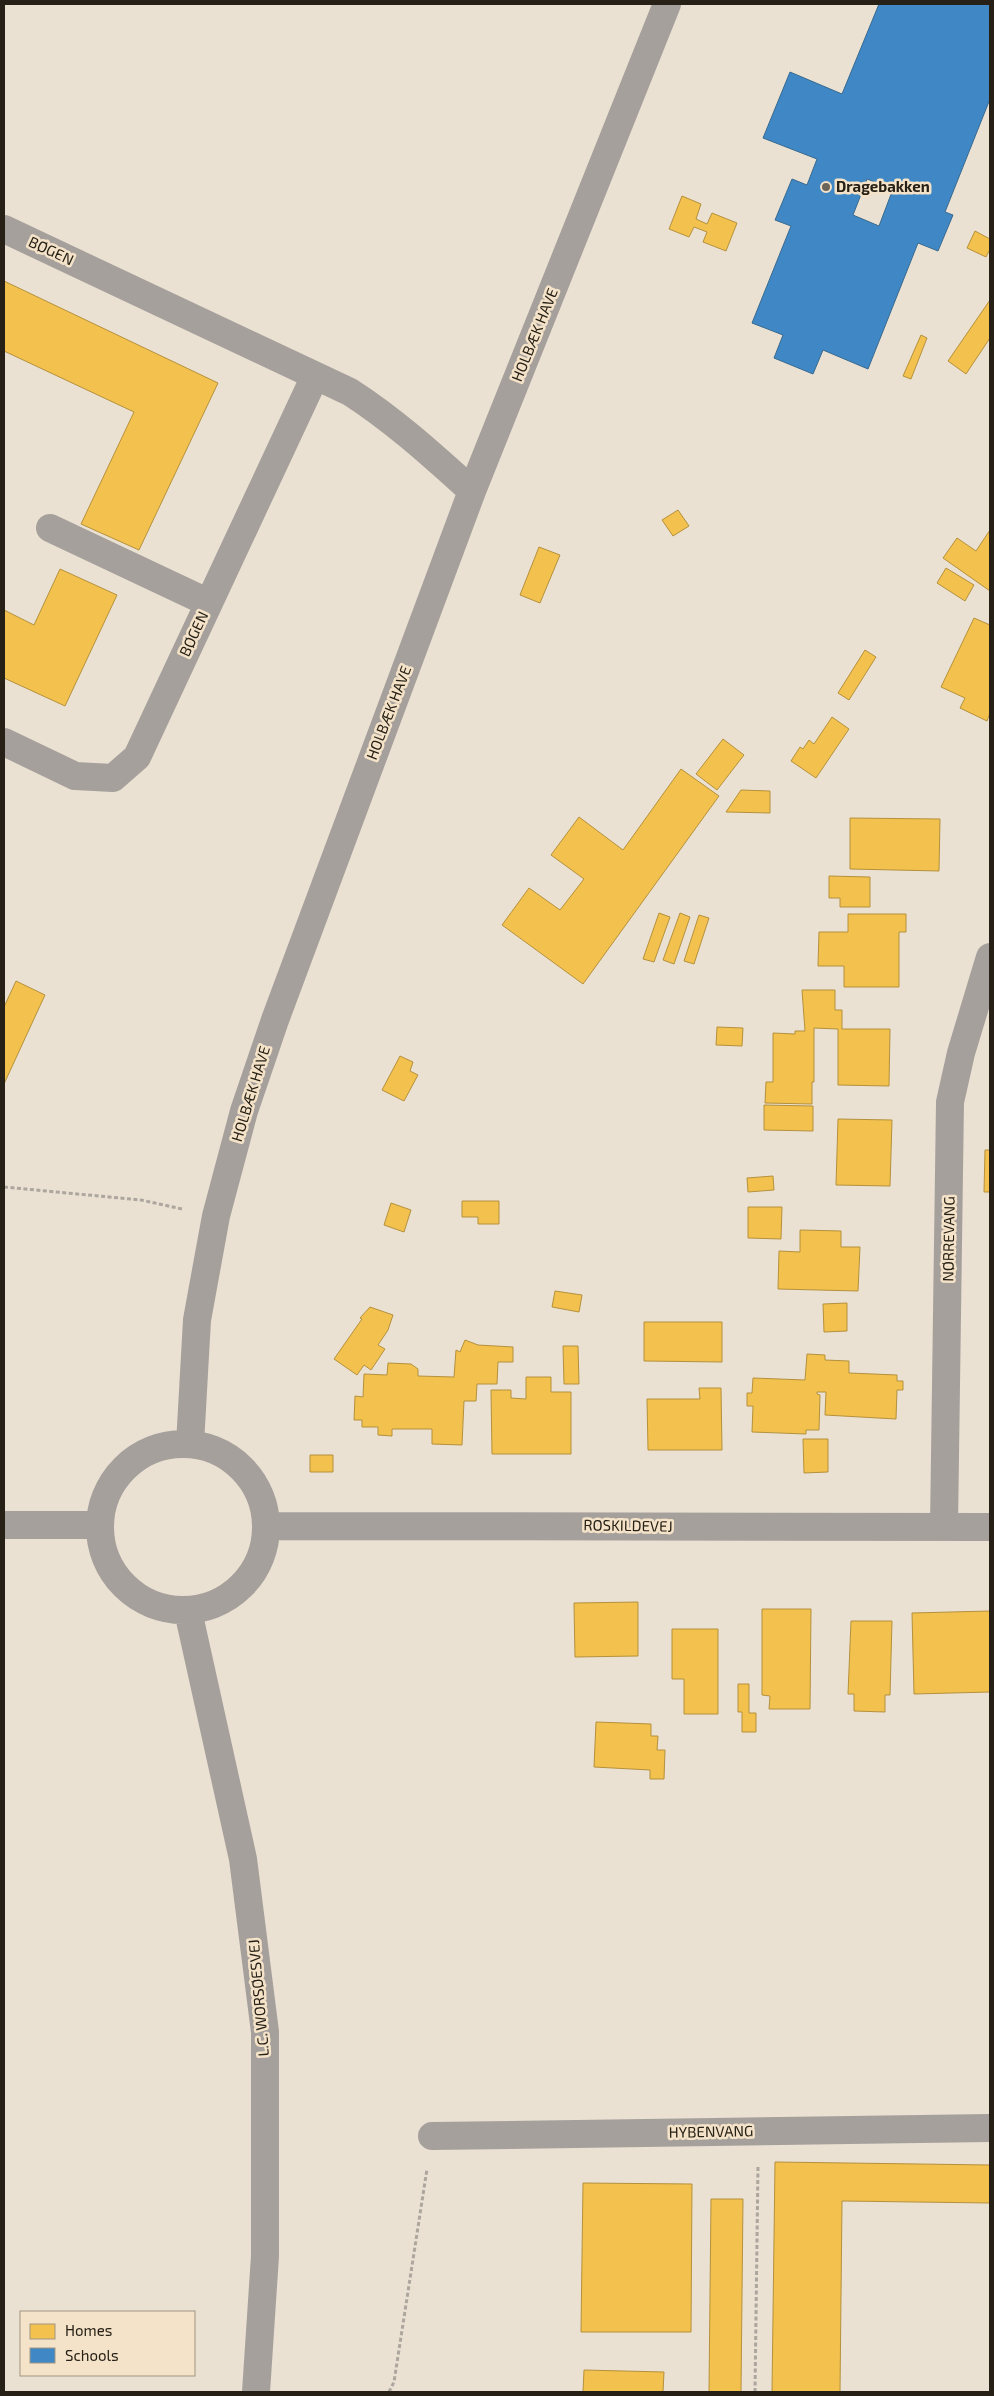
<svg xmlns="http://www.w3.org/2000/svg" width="994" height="2396" viewBox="0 0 994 2396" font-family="'Exo 2',sans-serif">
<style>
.homes{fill:#f2c14e;stroke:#b5913d}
.schools{fill:#3f88c5;stroke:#386990;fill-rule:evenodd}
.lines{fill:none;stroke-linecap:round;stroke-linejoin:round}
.path{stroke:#aca69f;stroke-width:3;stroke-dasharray:4 2.5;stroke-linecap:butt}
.minor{stroke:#a6a09c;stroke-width:28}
.poi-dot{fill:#6b6458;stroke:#f4e3c8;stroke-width:2}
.labels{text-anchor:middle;stroke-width:5;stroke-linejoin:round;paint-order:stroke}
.poi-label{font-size:15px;font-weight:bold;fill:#262016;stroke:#f4e3c8;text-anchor:start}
.street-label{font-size:15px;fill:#262016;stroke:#f4e3c8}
</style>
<rect width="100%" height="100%" fill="#eae1d2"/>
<path class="homes" d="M682,196L701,204L696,219L707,224L712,213L737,223L726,251L703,242L707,232L694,227L689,237L669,229Z
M975,231L990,239V249L986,257L967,248Z
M4,281L218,383L139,550L81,524L134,412L4,351Z
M990,300V338L966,374L948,361Z
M921,335L927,338L911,379L903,376Z
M678,510L689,526L673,536L662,520Z
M990,530V591L943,558L957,538L976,551Z
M539,547L560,555L540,603L520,595Z
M946,568L974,585L965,601L937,583Z
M60,569L117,595L65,706L4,678V610L34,625Z
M974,618L990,625V713L987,721L960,708L965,698L941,687Z
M865,650L876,657L849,700L838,693Z
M832,717L849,729L816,778L791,761L800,747L803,749L809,740L814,744Z
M723,739L744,755L717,790L696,774Z
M681,769L719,796L583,984L502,925L529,888L560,910L584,879L551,855L579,817L623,850Z
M741,790L770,791V813L726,812Z
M850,818L940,819L939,871L850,869Z
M829,876L870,877V907H840V898H829Z
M659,913L670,917L654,962L643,959Z
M680,913L690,917L674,964L663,960Z
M848,914H906V932H899V987H844V966H818L819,932H848Z
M699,915L709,918L694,964L684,961Z
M16,981L45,995L4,1084V1007Z
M802,990H835V1010H842V1029H890L889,1086L838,1085V1029L814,1028V1082H812V1104L765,1103L766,1082H773V1033L795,1034V1031H805Z
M717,1027L743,1028L742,1046L716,1045Z
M400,1056L413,1062L410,1071L418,1075L404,1101L382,1090Z
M764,1105L813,1106V1131L764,1130Z
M838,1119L892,1120L890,1186L836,1185Z
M985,1150H990V1192H984Z
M773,1176L774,1190L748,1192L747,1178Z
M462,1201H499V1224H478V1217H462Z
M391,1203L411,1210L404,1232L384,1225Z
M748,1207H782L781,1239L748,1238Z
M800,1230L841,1231V1247H860L858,1291L778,1289L779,1251L800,1252Z
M555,1291L582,1295L579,1312L552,1307Z
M847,1303V1331L824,1332L823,1304Z
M370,1307L393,1315L388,1330L378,1345L385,1349L371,1370L364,1365L357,1375L334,1359L362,1319L360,1318Z
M644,1322H722V1362L644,1361Z
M465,1340L478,1345L513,1347V1362H498L497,1384H477L476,1401H464L462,1445L432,1444V1429H392V1436L378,1435V1427H362V1420H354L355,1396L363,1397L364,1374L387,1375L388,1363L411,1364L418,1369V1376L454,1377L456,1350L460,1352Z
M563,1346H578L579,1384H564Z
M807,1354L825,1355V1360L849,1361V1373L897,1375V1381H903V1390H897L896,1419L825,1415L826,1392H817V1394L820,1395L819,1430H806V1434L752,1432L753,1406H747V1393H752L753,1378L805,1380Z
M526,1377H551V1392H571V1454H492L491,1390H511V1398L526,1399Z
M699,1388H721L722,1450H648L647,1399H700Z
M803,1439H828V1472L804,1473Z
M310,1455H333V1472H310Z
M638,1602V1656L575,1657L574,1603Z
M762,1609H811L810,1709H769L770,1696L762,1695Z
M990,1611V1692L914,1694L912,1613Z
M851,1621H892L890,1695H885V1712L854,1711V1694H848Z
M672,1629H718V1714H684V1679H672Z
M738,1684H749V1713H756V1732H742V1712H738Z
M596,1722L651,1724V1736H658L657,1750H665L664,1779H650V1770L594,1767Z
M775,2162L990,2165V2203L842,2201L840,2392H772Z
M583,2183L692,2184L691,2332H581Z
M711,2199H743L741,2392H709Z
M584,2370L664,2372L663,2392H583Z"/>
<path class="schools" d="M879,4H990V99L945,212L953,215L938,251L918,243L868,369L823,350L813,374L774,358L783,335L752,323L791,226L775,220L792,179L807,185L817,159L763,138L790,72L842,94ZM867,179L893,189L879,226L853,215Z"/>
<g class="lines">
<path class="path" d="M4,1187L141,1200L182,1209
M389,2392L394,2382L427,2169
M755,2392L758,2165"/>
<path class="minor" d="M4,229L350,392C395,421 433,456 472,491
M50,528L209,603
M4,742L75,776L113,778L137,757L315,376
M190,1444L197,1320L216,1216L244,1111L275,1020L472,491L667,4
M100 1527a83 83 0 1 1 166 0a83 83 0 1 1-166 0Z
M4,1525H100
M266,1526L990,1527
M944,1527L950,1102L961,1053L990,957
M188,1611L243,1859L265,2032V2256L256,2392
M432,2136L990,2128"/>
</g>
<circle class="poi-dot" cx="826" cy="187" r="5"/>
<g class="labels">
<g class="poi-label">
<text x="836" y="192">Dragebakken</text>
</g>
<g class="street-label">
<text transform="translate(51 251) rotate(25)" y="5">BØGEN</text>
<text transform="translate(535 335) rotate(-68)" y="5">HOLBÆK HAVE</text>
<text transform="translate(194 634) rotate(-65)" y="5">BØGEN</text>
<text transform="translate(389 713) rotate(-69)" y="5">HOLBÆK HAVE</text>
<text transform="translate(251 1094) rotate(-73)" y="5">HOLBÆK HAVE</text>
<text transform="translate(949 1239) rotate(-89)" y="5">NØRREVANG</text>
<text transform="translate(628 1526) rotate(1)" y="5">ROSKILDEVEJ</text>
<text transform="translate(259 1998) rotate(-95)" y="5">L.C. WORSØESVEJ</text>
<text transform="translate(711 2132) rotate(-1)" y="5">HYBENVANG</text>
</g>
</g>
<rect width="994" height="2396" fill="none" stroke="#262016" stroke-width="10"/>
<rect x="20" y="2311" width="175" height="65" fill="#f4e3c8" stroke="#a29581"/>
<rect x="30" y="2324" width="25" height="15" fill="#f2c14e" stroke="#a29581"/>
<text x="65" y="2336" font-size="15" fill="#262016">Homes</text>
<rect x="30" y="2348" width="25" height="15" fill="#3f88c5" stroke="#a29581"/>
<text x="65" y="2361" font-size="15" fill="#262016">Schools</text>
</svg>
